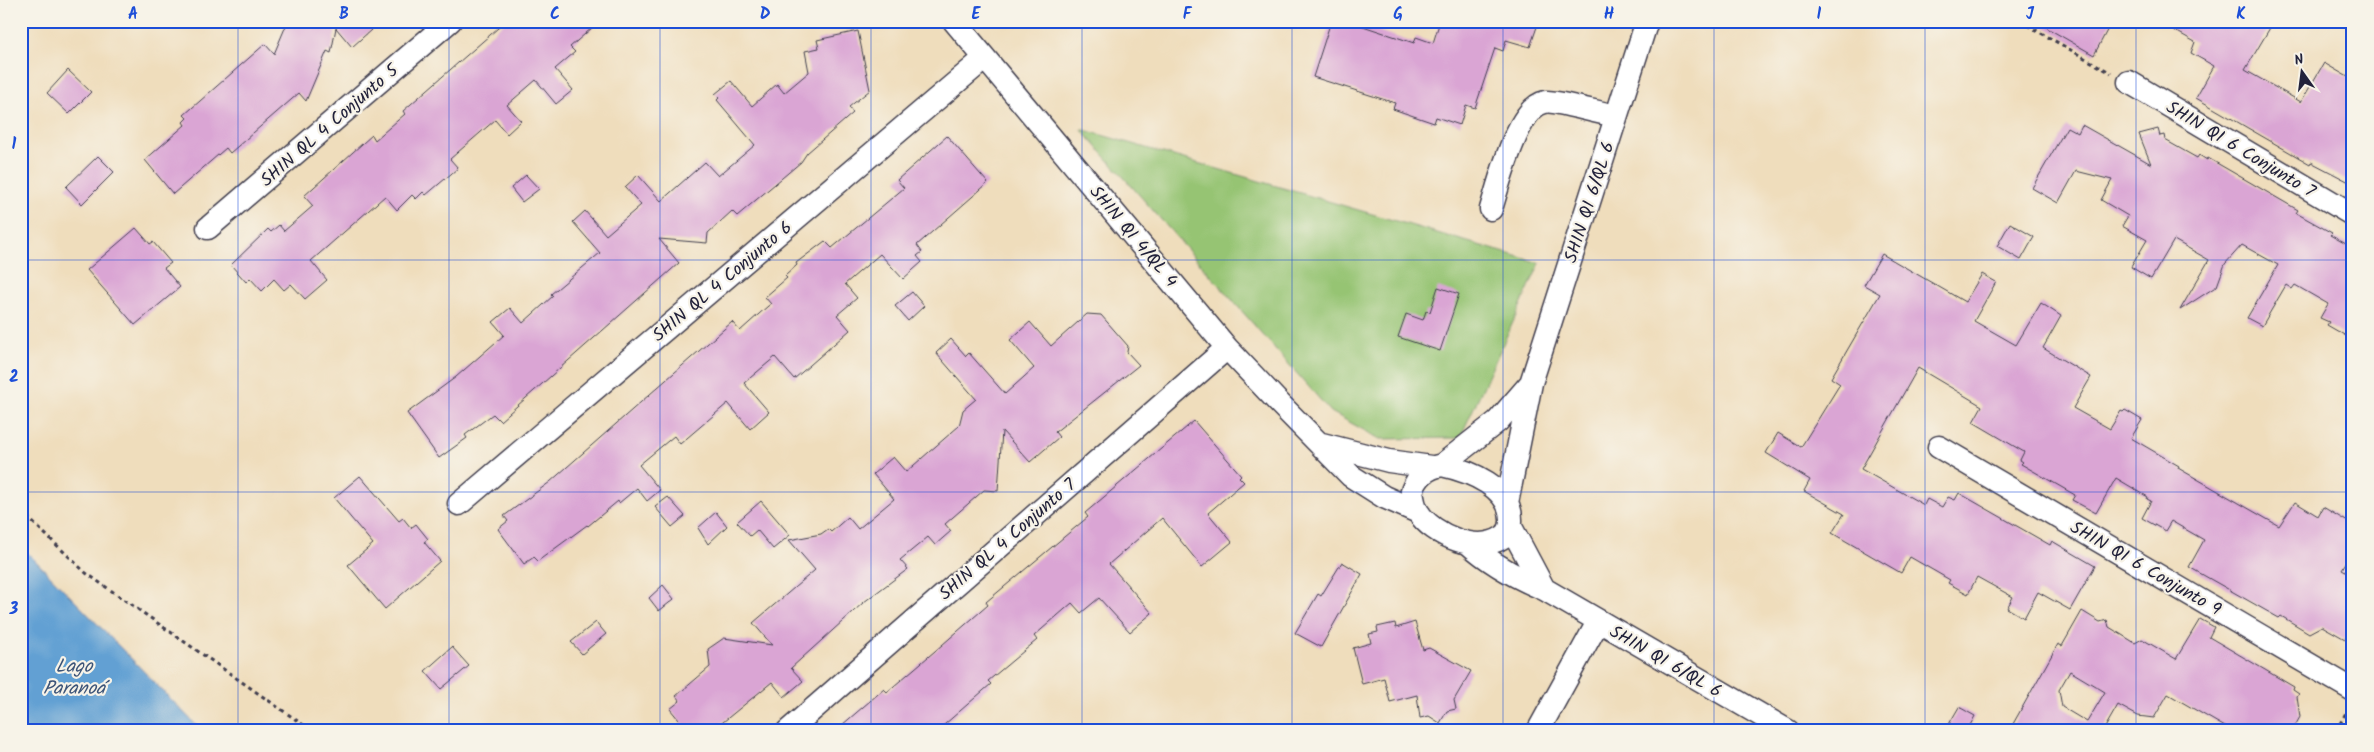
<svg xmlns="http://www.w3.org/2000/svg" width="2374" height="752" viewBox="0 0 2374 752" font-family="Kalam,sans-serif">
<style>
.green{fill:#96c473;stroke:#5c7357}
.water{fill:#62a0d3;stroke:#426187}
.building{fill:#daa5d4;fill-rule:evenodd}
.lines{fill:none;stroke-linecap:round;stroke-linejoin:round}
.minor-casing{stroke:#413e4e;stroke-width:25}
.path{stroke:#413e4e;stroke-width:3;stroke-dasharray:4 4;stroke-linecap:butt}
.minor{stroke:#fff;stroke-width:22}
.grid{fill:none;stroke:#1d4ed8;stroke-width:1;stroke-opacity:0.55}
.labels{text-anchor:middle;stroke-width:4.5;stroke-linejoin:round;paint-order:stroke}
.street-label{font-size:18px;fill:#22223b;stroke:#f7f3e8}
.water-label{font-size:19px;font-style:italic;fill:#3c5478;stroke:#f7f3e8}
.neatline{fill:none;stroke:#1d4ed8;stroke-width:2}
.grid-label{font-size:16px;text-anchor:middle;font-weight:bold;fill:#1d4ed8}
</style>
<rect width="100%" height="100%" fill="#f7f3e8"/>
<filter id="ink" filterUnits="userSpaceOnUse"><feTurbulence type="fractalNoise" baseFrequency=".02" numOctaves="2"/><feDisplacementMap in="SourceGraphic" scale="10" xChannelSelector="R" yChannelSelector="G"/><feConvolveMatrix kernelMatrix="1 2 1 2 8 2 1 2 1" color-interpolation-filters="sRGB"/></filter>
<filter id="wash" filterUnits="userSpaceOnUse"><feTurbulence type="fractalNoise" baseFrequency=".0096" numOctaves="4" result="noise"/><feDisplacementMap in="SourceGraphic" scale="20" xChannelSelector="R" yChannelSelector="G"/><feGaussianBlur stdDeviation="1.12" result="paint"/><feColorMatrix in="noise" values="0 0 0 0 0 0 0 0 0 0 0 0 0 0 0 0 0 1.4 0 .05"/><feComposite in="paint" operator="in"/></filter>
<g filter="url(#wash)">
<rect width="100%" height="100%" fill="#efddbc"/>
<path class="green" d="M1081,129L1540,263L1460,438L1380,439L1331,412Z"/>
<path class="water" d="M21,547L26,551L202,731H21Z"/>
<g id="blocks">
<path class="building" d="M288,21H381L352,47L336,28L331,53L327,51L306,101L299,93L230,153L226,148L173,194L145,160L185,125L183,122L187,118L184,115L265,44L274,54Z
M506,21H600L570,47L575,52L555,69L573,90L556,104L536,80L507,105L521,121L507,134L495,120L450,159L458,168L426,195L423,192L416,199L412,195L397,210L385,196L311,261L327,280L305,299L291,284L284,290L274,279L262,291L250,278L246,282L231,265L268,229L271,232L279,225L284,231L313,206L304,196L372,135L375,140L405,114L403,111Z
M1331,21H1346L1363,26L1414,43L1416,37L1433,43L1440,21H1539L1530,47L1506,40L1503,51L1495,48L1475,108L1466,105L1460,125L1436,117L1434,123L1393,109L1395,103L1313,77Z
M2035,21H2112L2094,55Z
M2158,21H2274L2245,70L2301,102L2324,63L2353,80V184L2311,162L2310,164L2196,98L2214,66L2191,53L2195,42Z
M858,31L870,90L849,107L853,113L807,153L801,162L737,216L732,211L708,233L707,243L659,239L679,263L500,421L493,414L465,435L467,438L439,458L407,413L456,377L504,335L493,322L510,308L523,323L553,296L551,294L600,253L573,222L585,211L606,235L641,205L625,187L638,175L661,201L705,162L718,176L755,145L717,100L719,98L715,94L731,81L752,106L777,84L784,93L809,72L805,51L819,48L817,40Z
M68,70L91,92L69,114L47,93Z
M2082,125L2151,164L2139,134L2158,129L2160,136L2164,135L2165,140L2197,158L2199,155L2207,160L2208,158L2298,210L2296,213L2332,233L2330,235L2353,248V340L2327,325L2329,322L2320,318L2328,304L2295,285L2292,289L2286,285L2262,326L2247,318L2278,265L2242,245L2225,264L2217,286L2180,310L2209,260L2174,240L2151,279L2131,267L2147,240L2122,226L2128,216L2101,200L2112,180L2076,171L2058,203L2032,188L2067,127L2078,133Z
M947,136L988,183L917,245L922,252L917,256L922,262L903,279L880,254L845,284L857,298L837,315L850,330L794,379L775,357L744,383L769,412L750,429L728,403L680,444L674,436L639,465L660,490L647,501L637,488L619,503L618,501L588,526L587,525L538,561L534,557L524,564L498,529L508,521L504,516L550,482L732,322L740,331L768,306L771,304L765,297L787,278L785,276L797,265L796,263L825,241L832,248L904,188L897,180Z
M98,156L114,172L82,204L66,187Z
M526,175L539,189L522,202L511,188Z
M2010,223L2034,237L2021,260L1997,246Z
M136,228L150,244L153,242L171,263L164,268L180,287L135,325L87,270Z
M1882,254L1965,302L1982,274L1996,282L1974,321L2016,345L2041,303L2061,316L2043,348L2091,377L2073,408L2110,429L2121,411L2123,412L2125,410L2142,420L2131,438L2179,466L2178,468L2279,526L2295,502L2318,516L2323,507L2353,525V551L2342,569L2353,575V626L2345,639L2322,626L2309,633L2281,616L2279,618L2189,567L2204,540L2171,521L2165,531L2142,518L2151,501L2147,499L2148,497L2116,478L2096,513L2072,500L2075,495L2021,464L2023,462L2020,460L2024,452L1973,422L1982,406L1918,368L1861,469L1924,505L1927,499L1942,507L1948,497L1955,500L1959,493L2050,545L2052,541L2095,566L2070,610L2038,592L2024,618L2007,608L2013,597L1977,577L1968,594L1948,583L1950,580L1910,557L1901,573L1832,533L1844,514L1804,491L1810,480L1766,453L1778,433L1801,447L1840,384L1831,378L1880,294L1864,285Z
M1438,287L1459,294L1440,351L1398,337L1406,314L1423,320L1426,311L1430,312Z
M912,292L924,306L908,321L895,306Z
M1087,314L1101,315L1128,346L1127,352L1139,365L1055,432L1059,437L1030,462L1002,431L998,491L984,490L945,524L951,531L935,545L928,537L900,560L908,569L864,602L791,668L803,681L784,697L772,682L712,731H688L670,709L680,701L676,696L710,667L708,649L724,638L772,645L753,623L815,570L789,540L821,534L828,529L831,532L848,517L858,529L894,499L873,474L893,457L906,472L959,426L963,410L976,399L936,353L951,339L966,356L969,353L1005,394L1034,368L1010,340L1030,322L1051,346Z
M1194,421L1241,475L1239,477L1244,482L1208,513L1232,542L1202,567L1162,518L1109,564L1152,613L1130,632L1099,598L1081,613L1072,603L1034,636L1037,640L988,681L991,684L937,731H835L884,689L887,692L942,645L988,605L986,602L1088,517L1085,513Z
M360,476L399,521L403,518L411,528L416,524L428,539L424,542L440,561L385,609L348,565L373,544L334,498Z
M668,497L685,516L672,527L655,507Z
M761,501L790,535L773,549L757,530L750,536L737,522Z
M716,512L727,526L708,544L698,528Z
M1342,562L1362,574L1321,647L1295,633L1318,594L1321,596Z
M663,585L674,599L659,611L649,598Z
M2082,611L2100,622L2107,620L2109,627L2135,643L2142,639L2176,659L2200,619L2214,627L2209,637L2294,687L2293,690L2299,694L2297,697L2300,717L2292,731H2232L2168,694L2154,718L2138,716L2118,705L2103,731H2009L2058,644L2062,646ZM2070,671L2105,692L2087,722L2062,707L2059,690Z
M596,622L606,634L582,654L571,642Z
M1415,622L1423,650L1429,648L1471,671L1454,700L1456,709L1447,711L1440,723L1429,716L1420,718L1417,695L1390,702L1384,678L1362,684L1353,648L1371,643L1369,634L1378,632L1377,627L1395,623L1396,628Z
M452,647L469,666L441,689L425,671Z
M1959,707L1975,716L1967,731H1945Z"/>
</g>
</g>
<g filter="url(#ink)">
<use href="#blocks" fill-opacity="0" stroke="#413e4e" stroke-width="1"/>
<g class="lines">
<g class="minor-casing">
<path id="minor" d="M954,21L1227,348L1281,405L1351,476L1384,497L1418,512
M2129,82L2353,215
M1491,209C1499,184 1517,107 1545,102C1553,100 1604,114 1616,116
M208,228L450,21
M1322,444L1389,461L1431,467
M1939,447L2353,690
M1442,465C1469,471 1512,487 1511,521C1511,527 1509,533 1503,537C1478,554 1433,536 1418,512C1414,506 1413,498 1412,491C1418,475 1427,468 1442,465Z
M1442,465L1498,421L1531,383
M1507,503L1531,383L1647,21
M459,504L985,58
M1511,527L1544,589
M1468,543C1491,564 1515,577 1544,589L1788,731
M788,731L1227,348
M1538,731L1598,622"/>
</g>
<path class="path" d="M2020,21L2111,73
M21,511L86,573L312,731
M2336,731L2348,709"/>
<use href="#minor" class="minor"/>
</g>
</g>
<path class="grid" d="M238,21V731M449,21V731M660,21V731M871,21V731M1082,21V731M1292,21V731M1503,21V731M1714,21V731M1925,21V731M2136,21V731M21,260H2353M21,492H2353"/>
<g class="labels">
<g class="street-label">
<text transform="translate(329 125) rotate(-41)" y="6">SHIN QL 4 Conjunto 5</text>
<text transform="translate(2241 149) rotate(31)" y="6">SHIN QI 6 Conjunto 7</text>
<text transform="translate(1589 202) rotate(-72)" y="6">SHIN QI 6/QL 6</text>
<text transform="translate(1134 236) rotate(50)" y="6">SHIN QI 4/QL 4</text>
<text transform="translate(722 281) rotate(-40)" y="6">SHIN QL 4 Conjunto 6</text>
<text transform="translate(1007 539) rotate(-41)" y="6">SHIN QL 4 Conjunto 7</text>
<text transform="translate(2146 568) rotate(30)" y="6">SHIN QI 6 Conjunto 9</text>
<text transform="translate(1666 661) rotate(30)" y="6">SHIN QI 6/QL 6</text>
</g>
<g class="water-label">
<text x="74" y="672">Lago<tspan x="74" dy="22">Paranoá</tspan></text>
</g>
</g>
<rect width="2374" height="752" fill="none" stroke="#f7f3e8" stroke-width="55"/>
<g transform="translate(2302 72) rotate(346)" stroke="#f7f3e8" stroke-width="4" paint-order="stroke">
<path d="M0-4L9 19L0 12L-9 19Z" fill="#22223b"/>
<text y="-8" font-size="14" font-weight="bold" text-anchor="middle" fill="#22223b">N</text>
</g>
<rect x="28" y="28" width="2318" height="696" class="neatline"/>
<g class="grid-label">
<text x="133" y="19">A</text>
<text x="344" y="19">B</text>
<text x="555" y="19">C</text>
<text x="765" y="19">D</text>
<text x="976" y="19">E</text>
<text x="1187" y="19">F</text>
<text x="1398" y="19">G</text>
<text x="1609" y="19">H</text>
<text x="1819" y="19">I</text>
<text x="2030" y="19">J</text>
<text x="2241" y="19">K</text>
<text x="14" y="149">1</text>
<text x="14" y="382">2</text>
<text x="14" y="614">3</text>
</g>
</svg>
